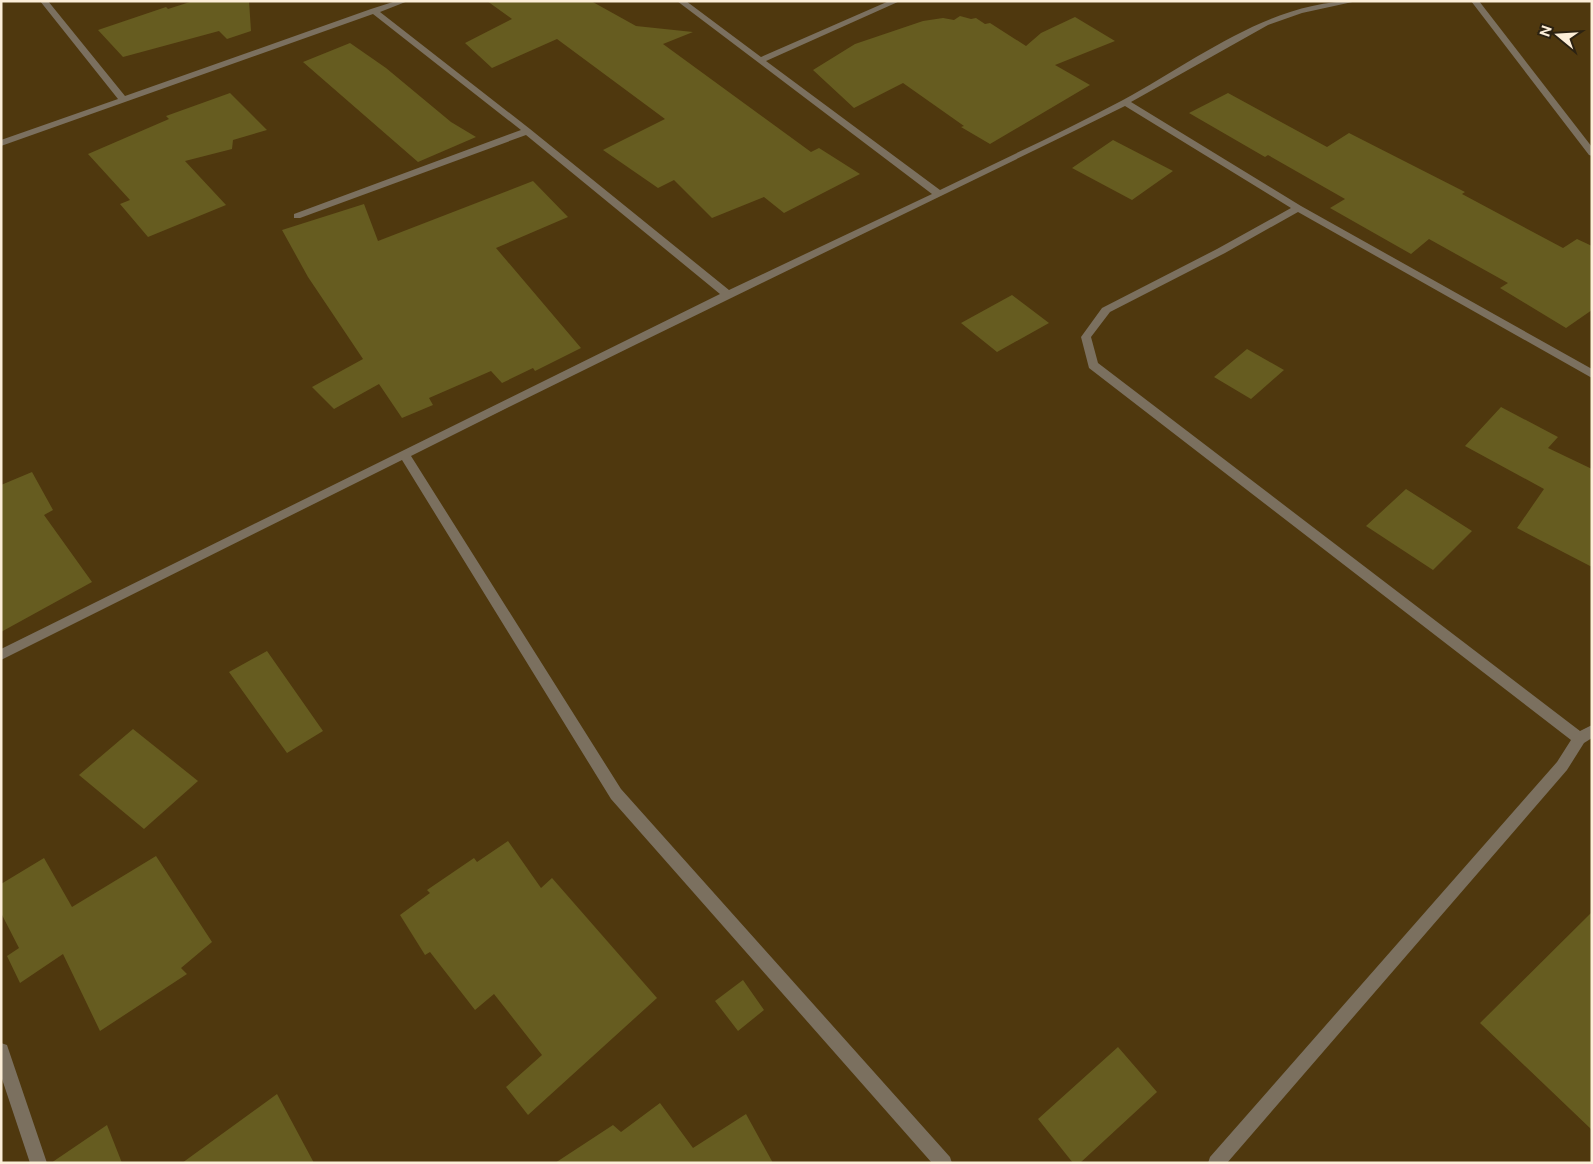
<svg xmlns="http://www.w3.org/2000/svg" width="1593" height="1164" viewBox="0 0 1593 1164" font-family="'Public Sans',sans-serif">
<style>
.building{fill:#665c20}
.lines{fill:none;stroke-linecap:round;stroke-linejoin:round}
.minor{fill:#7b705f;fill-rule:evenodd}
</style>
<rect width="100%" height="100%" fill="#4f380e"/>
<path class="building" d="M193,1H249L251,31L227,39L219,31L123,57L98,30L166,7L168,9Z
M487,1H591L636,26L693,32L663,44L811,152L819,148L860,174L784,213L764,197L712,218L674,180L658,188L603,150L665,119L557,39L492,68L465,43L512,19Z
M960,16L971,19L976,18L985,24L990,23L1026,46L1041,33L1075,17L1115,41L1055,65L1090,85L990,144L961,127L964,126L903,83L854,108L813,70L855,44L923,21L943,18L954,20Z
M350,43L386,68L451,122L476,137L418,162L303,62Z
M230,93L267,130L233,140L232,149L185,161L226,205L148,237L120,204L130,200L88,154L169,119L166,116Z
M1228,93L1327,147L1349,133L1465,192L1462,194L1563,248L1577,239L1592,246V310L1566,328L1500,288L1508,283L1429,239L1411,254L1330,208L1345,199L1268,155L1265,157L1189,113Z
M1113,140L1173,171L1132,200L1072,168Z
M533,181L568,217L496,248L581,348L535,371L533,368L502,383L491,371L429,398L433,405L402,418L379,384L334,409L312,387L363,359L308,277L282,230L364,204L378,241Z
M1012,295L1049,323L997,352L961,323Z
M1247,349L1284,370L1251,399L1214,377Z
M1501,407L1558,437L1548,448L1592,469V567L1517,528L1544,489L1465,446Z
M32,472L53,510L44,515L92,582L1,632V485Z
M1406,489L1472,531L1433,570L1366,526Z
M267,651L323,731L287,753L229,672Z
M133,729L198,781L144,829L79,775Z
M508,841L541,888L552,878L657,998L528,1115L506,1087L542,1055L494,994L475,1010L430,952L425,955L400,915L430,893L427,890L474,858L477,862Z
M156,856L212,942L181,968L187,974L100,1031L63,954L20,983L7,956L19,948L1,913V884L44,858L72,907Z
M1592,912V1130L1480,1023Z
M743,980L764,1010L738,1031L715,1001Z
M1118,1047L1157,1092L1080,1163H1073L1038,1119Z
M277,1094L314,1163H182Z
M660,1103L693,1148L746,1114L773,1163H555L613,1125L621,1132Z
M107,1125L122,1163H51Z"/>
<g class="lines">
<path class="minor" d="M40,1H48L125,96L371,9L396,1H408L380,12L530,129L729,290L932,194L677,1H686L761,57L889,1H900L766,61L940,190C1001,160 1063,132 1123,100C1197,60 1269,1 1357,1L1302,13L1268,25L1131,102L1301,206L1592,369V378L1298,212L1225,253L1110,312L1091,337L1098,363L1580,731L1592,725V738L1584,743L1567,770L1227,1163H1208L1210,1157L1557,762L1571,740L1089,368L1081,337L1102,308L1217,249L1291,208L1125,106C887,223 648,337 411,456L621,789L950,1157L952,1163H932L611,799L402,460L1,660V649L720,294L526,135L300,218H294V214L521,130L373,14L1,146V140L118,99Z
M1471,1H1479L1592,147V156L1589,155Z
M1,1043L7,1045L9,1051L47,1163H30L1,1076Z"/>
</g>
<rect width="1593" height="1164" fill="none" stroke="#fceed8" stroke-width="5"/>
<g transform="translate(1558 35) rotate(288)" stroke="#2c2211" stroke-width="4" paint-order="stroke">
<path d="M0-4L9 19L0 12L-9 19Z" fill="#fceed8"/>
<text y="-8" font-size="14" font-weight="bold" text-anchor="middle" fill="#fceed8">N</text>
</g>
</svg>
